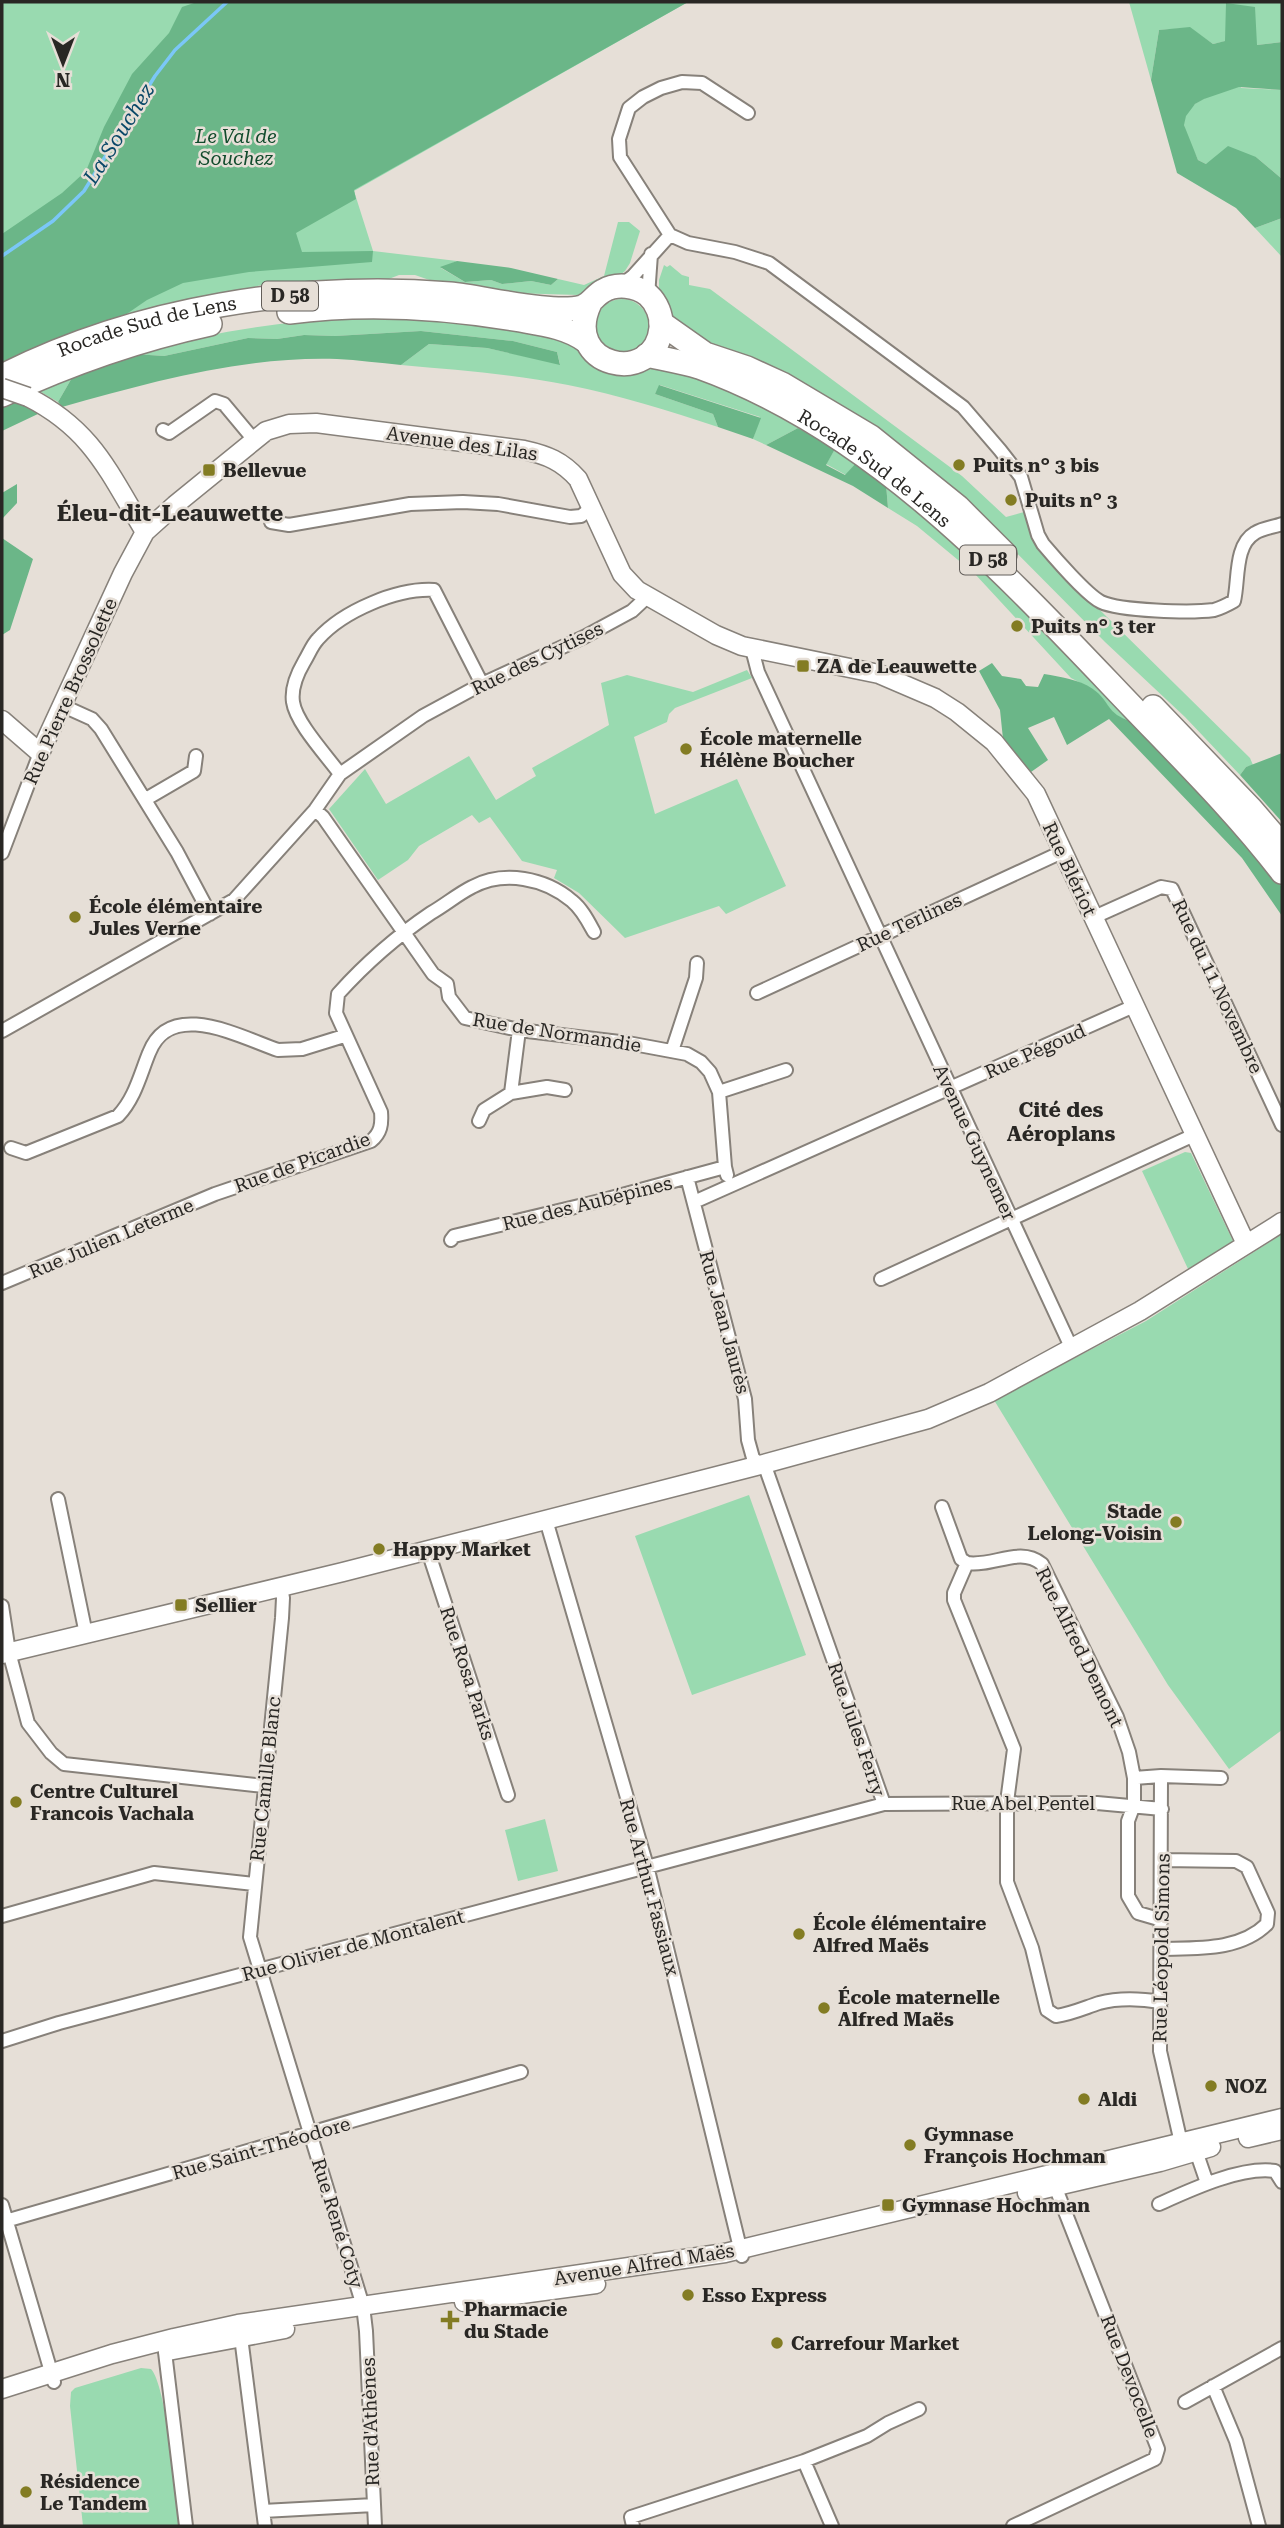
<svg xmlns="http://www.w3.org/2000/svg" width="1284" height="2528" viewBox="0 0 1284 2528" font-family="'Roboto Serif',serif">
<style>
.green{fill:#99dab0}
.forest{fill:#6bb688}
.lines{fill:none;stroke-linecap:round;stroke-linejoin:round}
.stream{stroke:#7bc7f7;stroke-width:3.5}
.street-casing{stroke:#87817a;stroke-width:16}
.secondary-casing{stroke:#87817a;stroke-width:21}
.highway-casing{stroke:#87817a;stroke-width:26}
.street{stroke:#fff;stroke-width:12}
.secondary{stroke:#fff;stroke-width:18}
.highway{stroke:#fff;stroke-width:23}
.secondary-bridge-casing{stroke:#87817a;stroke-width:21;stroke-linecap:butt}
.secondary-bridge{stroke:#fff;stroke-width:18}
.poi-dot{fill:#837c23;stroke:#e6dfd7;stroke-width:2.5}
.labels{text-anchor:middle;stroke-width:5;stroke-linejoin:round;paint-order:stroke}
.shield{fill:#e6dfd7;stroke:#625e5a;stroke-width:2}
.shield-label{font-size:18px;font-weight:bold;fill:#292724}
.park-label{font-size:19px;font-style:italic;fill:#114b2c;stroke:#e6dfd7}
.street-label{font-size:19px;fill:#292724;stroke:#e6dfd7}
.poi-label{font-size:19px;font-weight:bold;fill:#292724;stroke:#e6dfd7;text-anchor:start}
.water-label{font-size:21px;font-style:italic;fill:#0a4868;stroke:#e6dfd7}
.neighbourhood-label{font-size:21px;font-weight:bold;fill:#292724;stroke:#e6dfd7}
.quarter-label{font-size:23px;font-weight:bold;fill:#292724;stroke:#e6dfd7}
</style>
<rect width="100%" height="100%" fill="#e6dfd7"/>
<path class="green" d="M2,2H688L354,191L373,251L457,261L441,268L465,282L491,280L502,284L531,281L551,285L558,279L584,285L604,276L618,222H629L640,231L630,263L625,271L617,278L579,295L510,293L438,283L415,275H399L381,282L289,287C272,281 255,285 241,293L2,368Z
M1129,2H1282V42L1257,45L1227,3L1226,41L1213,44L1190,28L1159,30L1151,80Z
M1240,86L1241,88L1282,90V179L1256,157L1206,164L1198,160C1194,150 1184,136 1184,124C1184,99 1221,93 1240,86Z
M1282,218V257L1255,228Z
M664,265L667,267L670,265L682,275L689,277V285L710,289L962,476L1006,517L1024,512L1032,538L1039,550L1250,758L1253,765L1246,767L1240,775L1185,717L1105,642L982,518L757,366L711,344L673,320L659,289V280Z
M595 326a27 27 0 1 1 54 0a27 27 0 1 1-54 0Z
M351,317H421L520,328L524,333C541,336 561,337 575,348C587,357 593,369 608,373C627,379 642,367 661,369C703,374 762,406 798,428L766,445L753,439L760,417L660,385L655,394L713,414L718,427C669,411 619,395 568,385C513,374 457,370 401,365L429,344L487,348L560,364L557,352L513,341L421,331L335,336L304,335L277,339L248,338L164,356L134,354L73,376L58,402L34,388C140,345 237,325 351,317Z
M835,449L857,462L846,475L826,464Z
M886,484L982,566L1131,721L1117,717L1094,690L1071,678L975,574L917,526L888,508Z
M747,670L752,678L675,708L669,714L667,722L634,737L655,814L737,779L786,886L726,914L719,906L625,938L579,893L554,878L557,870L522,861L490,817L479,823L472,815L419,846L408,860L378,880L329,809L365,769L386,804L469,756L496,800L536,776L532,768L609,725L601,683L627,675L693,692Z
M1185,1152L1191,1153L1233,1241L1189,1271L1142,1171Z
M1282,1234V1730L1229,1769L1168,1685L994,1400L1146,1321Z
M749,1495L806,1655L692,1695L635,1536Z
M545,1819L558,1871L518,1881L505,1830Z
M141,2368L151,2369C166,2384 177,2499 180,2526H83L70,2406L71,2392L75,2388Z"/>
<path class="forest" d="M197,2H688L354,190L356,199L296,233L302,252L373,251L372,262L249,272L183,283L147,300L115,322L2,368V234L62,193L86,171L104,127L132,74L169,33L182,7Z
M1226,3L1255,7L1257,45L1282,42V90L1239,87L1204,99L1195,104L1186,116L1184,125L1198,160L1206,164L1228,146L1256,157L1282,179V218L1255,228L1236,208L1177,173L1151,80L1159,30L1190,27L1213,44L1225,41Z
M457,261L511,268L558,279L551,285L531,281L502,284L491,280L465,282L440,267Z
M421,331L513,341L557,352L560,365L487,348L429,344L401,365C380,363 358,360 337,359C244,356 151,382 62,407L58,402L73,376L134,354L164,356L248,338L277,339L304,335L335,336Z
M659,385L761,418L753,439L718,427L713,414L655,394Z
M13,400L40,413L2,431V406Z
M798,428L835,449L826,465L845,475L857,462L886,484L888,508L853,486L766,445Z
M17,484V503L2,519V493Z
M2,538L33,559L10,630L2,635Z
M992,663L1002,676L1021,679L1026,686L1038,687L1044,674C1061,677 1078,679 1093,689C1111,702 1106,714 1131,721L1257,854L1282,887V916L1242,858L1109,719L1067,745L1054,717L1028,728L1048,760L1031,772L1003,739L1000,710L979,671Z
M1282,753V822L1240,775L1246,767Z"/>
<g class="lines">
<path class="stream" d="M2,256L53,221L84,191L155,76L175,50L227,2"/>
<g class="street-casing">
<path id="street" d="M748,113L702,83L682,82L661,88L643,97L629,108L619,139L620,157L670,235L688,243L735,252L769,263L963,407L1000,450L1021,477L1038,535L1043,544C1054,557 1087,595 1101,602C1120,611 1191,613 1214,610C1221,608 1227,605 1234,601C1239,581 1234,545 1255,533C1263,528 1274,527 1282,524
M620,286L633,276L670,235
M648,296L651,254
M163,430L169,433L215,401L224,404L254,440
M271,522L289,525L410,504L463,502L498,504L570,517L581,516L590,509
M752,649L758,672L1071,1347
M61,705L92,719L101,729L177,852L210,914
M340,774C327,756 296,723 293,702C291,688 297,674 304,662C309,654 312,645 318,639C343,611 397,588 434,590L482,684
M146,799L194,771L196,756
M315,810L323,817L433,974L447,984L449,997L465,1018L519,1030L628,1043L687,1054L701,1062L710,1072L719,1092
M2,853L40,753
M1092,918L1161,887L1172,889L1282,1125
M757,993L1062,852
M2,1031L234,900L315,810L340,774L423,716L482,684L584,637L632,611L647,597
M672,1051L696,978L697,963
M511,1093L547,1087L565,1090
M479,1121L484,1110L511,1093L519,1030
M11,1148L26,1153L118,1116C135,1098 140,1075 149,1053C170,998 240,1037 278,1050L302,1049L344,1036
M727,1175L725,1167L719,1092L786,1070
M687,1177L745,1399L748,1440L753,1458L766,1469L884,1804
M694,1202L1134,1006
M451,1240L454,1236L600,1201L725,1167
M881,1279L1194,1135
M2,1283L215,1194L371,1141C381,1133 382,1124 381,1112L336,1013L338,994C365,964 397,936 431,913C445,905 458,894 472,887C504,870 545,878 572,901C582,909 588,921 594,932
M58,1499L86,1634
M942,1507L961,1559L967,1563
M546,1520L647,1866L742,2256
M428,1551L508,1795
M967,1563L954,1593V1600L1014,1749L1007,1802V1882L1032,1948L1047,2010L1056,2016C1071,2014 1084,2008 1099,2003C1118,1998 1142,1999 1161,2002
M967,1563C994,1567 1019,1546 1042,1564L1117,1717L1129,1752L1134,1778V1805L1128,1821V1896L1138,1913L1162,1920
M281,1588L283,1598L282,1618L250,1937L363,2306L366,2331L375,2526
M2,1606L9,1652L28,1723L51,1753L64,1764L264,1786
M1161,1776L1160,2051L1179,2134L1183,2142L1196,2151L1207,2183
M1134,1778L1161,1776L1221,1778
M2,1916L154,1873L254,1884
M1161,1949C1197,1948 1240,1951 1267,1924L1268,1913L1247,1867L1236,1861L1162,1860
M2,2041L59,2023L884,1804L1097,1803L1162,1809
M1159,2204C1190,2190 1241,2166 1275,2171L1282,2182
M2,2205L54,2382
M2,2222L521,2072
M241,2337L265,2526
M165,2352L186,2526
M1213,2386L1236,2441L1259,2526
M1185,2402L1282,2348
M804,2461L832,2526
M263,2511L374,2505
M633,2526L631,2517L804,2461L867,2436L888,2423L919,2409
M1013,2526L1155,2459L1158,2449L1055,2186"/>
</g>
<g class="secondary-casing">
<path id="secondary" d="M28,397C93,430 109,473 145,532
M2,720L40,753L123,573L145,532L175,505L266,431L289,424L316,423L524,450C547,455 562,461 578,479L622,574L637,590L716,635L742,646L879,674L935,698L957,712L994,742L1036,794L1246,1244
M2,1654L343,1572L760,1465L928,1419L989,1393L1140,1311L1282,1222
M1248,2138L1282,2130
M1027,2193L1160,2162L1211,2147
M464,2302L596,2284
M168,2351L285,2329
M2,2389L112,2354L174,2338L238,2324L725,2253L1282,2118"/>
</g>
<g class="highway-casing">
<g id="highway">
<path d="M289,312C365,302 445,307 520,320C543,324 567,327 586,341"/>
<path d="M661,323L705,354L747,368L782,384L871,437L958,507L1005,554"/>
<path id="s1" d="M647,355C664,359 683,362 699,367C869,428 997,565 1118,692C1174,751 1233,808 1282,872"/>
<path id="s2" d="M2,376C137,308 300,282 450,294C483,297 553,315 582,307C591,304 595,295 603,291C616,283 636,285 648,295C657,303 662,316 661,328C655,388 560,367 590,303"/>
<path d="M2,395C71,363 136,340 210,324"/>
<path d="M1153,707L1251,809L1282,845"/>
</g>
</g>
<use href="#street" class="street"/>
<use href="#secondary" class="secondary"/>
<use href="#highway" class="highway"/>
<g class="secondary-bridge-casing">
<path id="secondary-bridge" d="M2,388L28,397"/>
</g>
<use href="#secondary-bridge" class="secondary-bridge"/>
</g>
<g class="poi-dot">
<circle cx="959" cy="465" r="7"/>
<rect x="202" y="463" width="14" height="14" rx="3.5"/>
<circle cx="1011" cy="500" r="7"/>
<circle cx="1017" cy="626" r="7"/>
<rect x="796" y="659" width="14" height="14" rx="3.5"/>
<circle cx="686" cy="749" r="7"/>
<circle cx="75" cy="917" r="7"/>
<circle cx="1176" cy="1522" r="7"/>
<circle cx="379" cy="1549" r="7"/>
<rect x="174" y="1598" width="14" height="14" rx="3.5"/>
<circle cx="16" cy="1802" r="7"/>
<circle cx="799" cy="1934" r="7"/>
<circle cx="824" cy="2008" r="7"/>
<circle cx="1211" cy="2086" r="7"/>
<circle cx="1084" cy="2099" r="7"/>
<circle cx="910" cy="2145" r="7"/>
<rect x="881" y="2198" width="14" height="14" rx="3.5"/>
<circle cx="688" cy="2295" r="7"/>
<path d="M446.5 2309.5h7v7h7v7h-7v7h-7v-7h-7v-7h7z"/>
<circle cx="777" cy="2343" r="7"/>
<circle cx="26" cy="2492" r="7"/>
</g>
<g class="labels">
<g class="shield">
<rect x="262" y="281.5" width="56" height="29" rx="5"/>
<rect x="960" y="545.5" width="56" height="29" rx="5"/>
</g>
<g class="shield-label">
<text x="290" y="302">D 58</text>
<text x="988" y="566">D 58</text>
</g>
<g class="park-label">
<text x="236" y="143">Le Val de<tspan x="236" dy="22">Souchez</tspan></text>
</g>
<g class="street-label">
<text dy="7" stroke="none"><textPath href="#s2" startOffset="154">Rocade Sud de Lens</textPath></text>
<text transform="translate(462 443) rotate(8)" y="7">Avenue des Lilas</text>
<text dy="7" stroke="none"><textPath href="#s1" startOffset="257">Rocade Sud de Lens</textPath></text>
<text transform="translate(537 658) rotate(-26)" y="7">Rue des Cytises</text>
<text transform="translate(70 691) rotate(-66)" y="7">Rue Pierre Brossolette</text>
<text transform="translate(1070 869) rotate(65)" y="7">Rue Blériot</text>
<text transform="translate(909 922) rotate(-25)" y="7">Rue Terlines</text>
<text transform="translate(1218 986) rotate(65)" y="7">Rue du 11 Novembre</text>
<text transform="translate(557 1032) rotate(9)" y="7">Rue de Normandie</text>
<text transform="translate(1035 1051) rotate(-24)" y="7">Rue Pégoud</text>
<text transform="translate(975 1142) rotate(65)" y="7">Avenue Guynemer</text>
<text transform="translate(302 1162) rotate(-20)" y="7">Rue de Picardie</text>
<text transform="translate(587 1203) rotate(-14)" y="7">Rue des Aubépines</text>
<text transform="translate(111 1238) rotate(-23)" y="7">Rue Julien Leterme</text>
<text transform="translate(725 1322) rotate(75)" y="7">Rue Jean Jaurès</text>
<text transform="translate(1080 1647) rotate(64)" y="7">Rue Alfred Demont</text>
<text transform="translate(468 1673) rotate(72)" y="7">Rue Rosa Parks</text>
<text transform="translate(857 1729) rotate(71)" y="7">Rue Jules Ferry</text>
<text transform="translate(265 1779) rotate(-84)" y="7">Rue Camille Blanc</text>
<text x="1023" y="1810">Rue Abel Pentel</text>
<text transform="translate(650 1887) rotate(75)" y="7">Rue Arthur Fassiaux</text>
<text transform="translate(353 1945) rotate(-15)" y="7">Rue Olivier de Montalent</text>
<text transform="translate(1161 1948) rotate(-89)" y="7">Rue Léopold Simons</text>
<text transform="translate(261 2148) rotate(-16)" y="7">Rue Saint-Théodore</text>
<text transform="translate(338 2223) rotate(73)" y="7">Rue René Coty</text>
<text transform="translate(644 2264) rotate(-9)" y="7">Avenue Alfred Maës</text>
<text transform="translate(1130 2376) rotate(69)" y="7">Rue Devocelle</text>
<text transform="translate(370 2422) rotate(-92)" y="7">Rue d'Athènes</text>
</g>
<g class="poi-label">
<text x="973" y="472">Puits n° 3 bis</text>
<text x="223" y="477">Bellevue</text>
<text x="1025" y="507">Puits n° 3</text>
<text x="1031" y="633">Puits n° 3 ter</text>
<text x="817" y="673">ZA de Leauwette</text>
<text x="700" y="745">École maternelle<tspan x="700" dy="22">Hélène Boucher</tspan></text>
<text x="89" y="913">École élémentaire<tspan x="89" dy="22">Jules Verne</tspan></text>
<text x="1162" y="1518" text-anchor="end">Stade<tspan x="1162" dy="22">Lelong-Voisin</tspan></text>
<text x="393" y="1556">Happy Market</text>
<text x="195" y="1612">Sellier</text>
<text x="30" y="1798">Centre Culturel<tspan x="30" dy="22">Francois Vachala</tspan></text>
<text x="813" y="1930">École élémentaire<tspan x="813" dy="22">Alfred Maës</tspan></text>
<text x="838" y="2004">École maternelle<tspan x="838" dy="22">Alfred Maës</tspan></text>
<text x="1225" y="2093">NOZ</text>
<text x="1098" y="2106">Aldi</text>
<text x="924" y="2141">Gymnase<tspan x="924" dy="22">François Hochman</tspan></text>
<text x="902" y="2212">Gymnase Hochman</text>
<text x="702" y="2302">Esso Express</text>
<text x="464" y="2316">Pharmacie<tspan x="464" dy="22">du Stade</tspan></text>
<text x="791" y="2350">Carrefour Market</text>
<text x="40" y="2488">Résidence<tspan x="40" dy="22">Le Tandem</tspan></text>
</g>
<g class="water-label">
<text transform="translate(119 134) rotate(-58)" y="7">La Souchez</text>
</g>
<g class="neighbourhood-label">
<text x="1061" y="1117">Cité des<tspan x="1061" dy="24">Aéroplans</tspan></text>
</g>
<g class="quarter-label">
<text x="170" y="521">Éleu-dit-Leauwette</text>
</g>
</g>
<rect width="1284" height="2528" fill="none" stroke="#292724" stroke-width="7"/>
<g transform="translate(63 63) rotate(180)" stroke="#e6dfd7" stroke-width="5" paint-order="stroke">
<path d="M0-5L12 26L0 18L-12 26Z" fill="#292724"/>
<text y="-10" font-size="19" font-weight="bold" text-anchor="middle" fill="#292724">N</text>
</g>
</svg>
